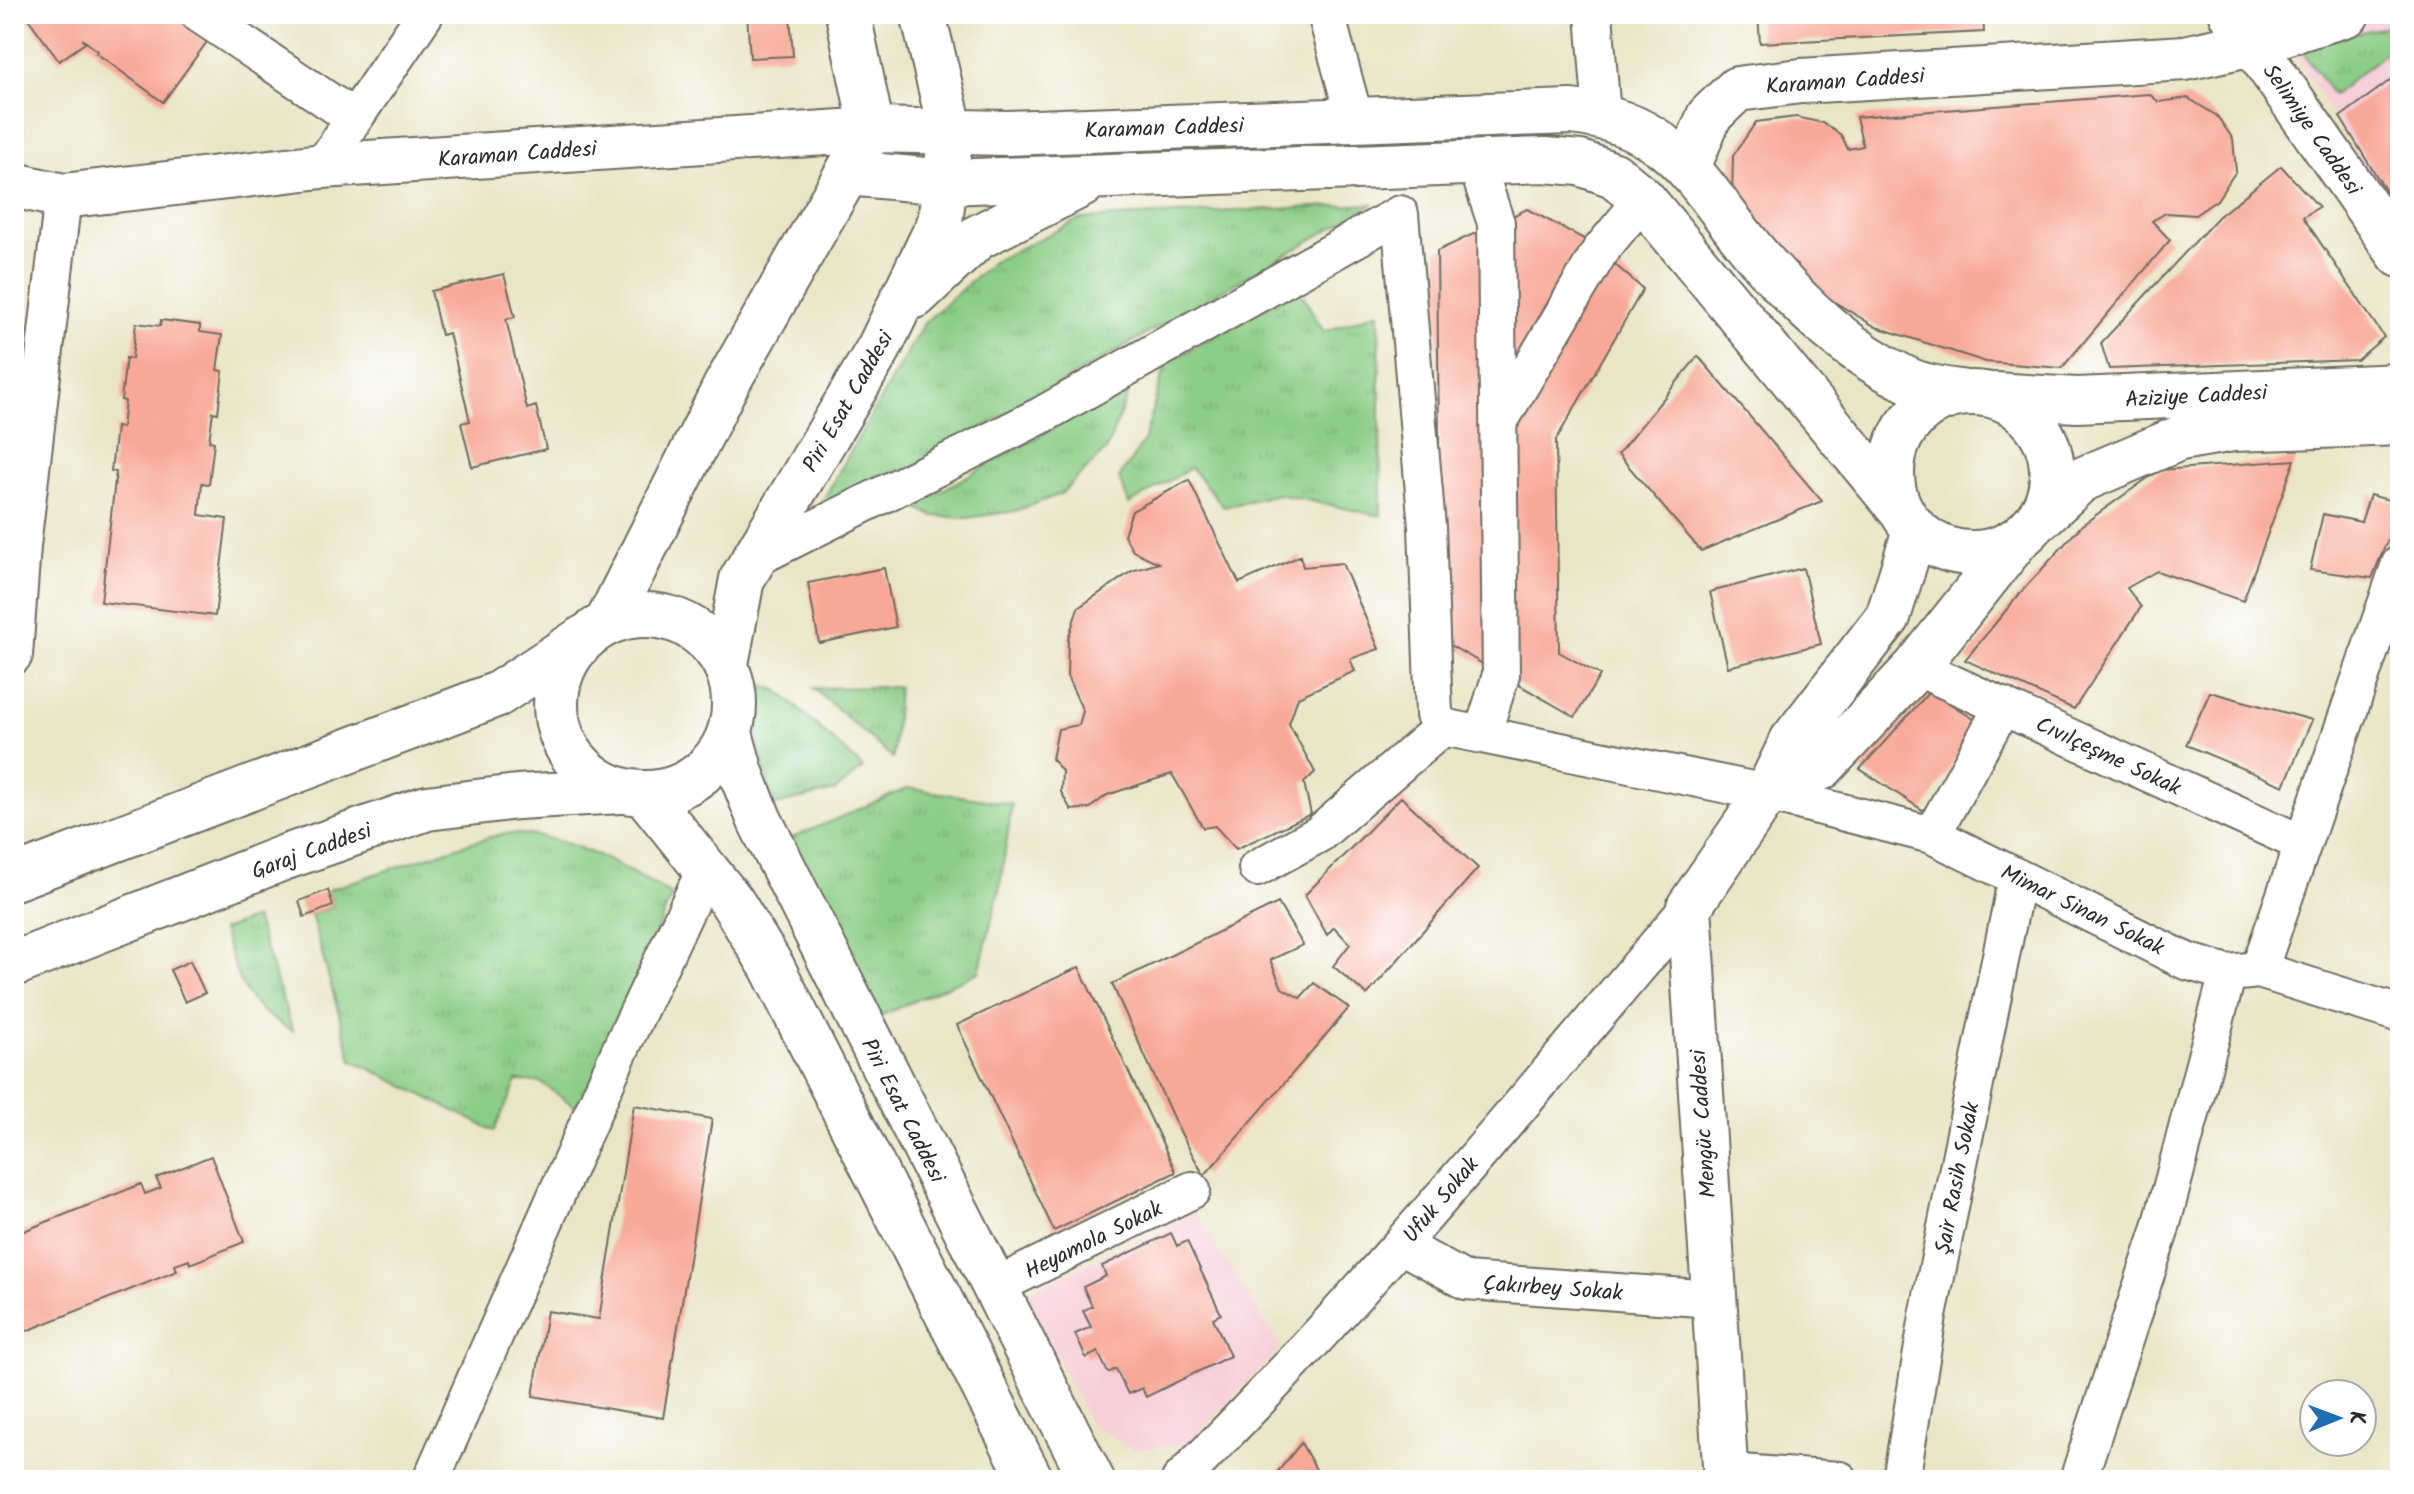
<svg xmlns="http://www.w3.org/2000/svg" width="2414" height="1494" viewBox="0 0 2414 1494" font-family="Kalam,sans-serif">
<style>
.built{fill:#f6cfd8}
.grass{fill:url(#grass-tufts);stroke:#5c7c59;stroke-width:2}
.building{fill:#f8a897}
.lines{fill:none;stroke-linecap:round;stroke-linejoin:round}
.street-casing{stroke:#6e6c61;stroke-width:40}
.secondary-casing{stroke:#6e6c61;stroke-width:48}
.street{stroke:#fff;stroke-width:36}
.secondary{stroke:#fff;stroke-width:44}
.labels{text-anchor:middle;stroke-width:8;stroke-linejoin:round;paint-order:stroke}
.street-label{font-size:22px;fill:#2b2b2b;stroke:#fff}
</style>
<defs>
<pattern id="grass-tufts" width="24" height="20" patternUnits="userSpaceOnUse" patternTransform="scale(2)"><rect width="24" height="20" fill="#8cce87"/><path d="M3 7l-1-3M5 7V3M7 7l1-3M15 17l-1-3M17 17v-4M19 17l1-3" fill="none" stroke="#79b175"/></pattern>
</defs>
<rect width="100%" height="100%" fill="#fff"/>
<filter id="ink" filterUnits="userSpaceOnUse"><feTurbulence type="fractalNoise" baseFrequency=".0125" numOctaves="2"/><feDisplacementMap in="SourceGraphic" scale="16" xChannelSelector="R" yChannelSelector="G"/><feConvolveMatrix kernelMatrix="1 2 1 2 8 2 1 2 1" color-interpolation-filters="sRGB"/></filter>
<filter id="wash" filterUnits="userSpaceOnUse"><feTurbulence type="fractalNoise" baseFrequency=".006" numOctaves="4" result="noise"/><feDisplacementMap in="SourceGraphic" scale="32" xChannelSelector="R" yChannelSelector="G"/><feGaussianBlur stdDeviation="1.8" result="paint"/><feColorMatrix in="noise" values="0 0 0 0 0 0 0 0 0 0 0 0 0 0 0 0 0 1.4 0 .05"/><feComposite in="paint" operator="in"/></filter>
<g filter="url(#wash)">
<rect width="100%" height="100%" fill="#eae5c6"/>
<path class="built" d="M2269,14H2400V222Z
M1195,1212L1281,1348L1188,1443L1134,1450L1089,1422L1025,1293Z"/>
<path class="grass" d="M2400,24V41L2333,95L2298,45Z
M1374,204L807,528L924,323L994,261L1080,219Z
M1299,289L1324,332L1379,312L1381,516L1278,494L1224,507L1191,468L1129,504L1119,478L1144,441L1166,363Z
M1132,384L1106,450L1061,494L1015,511L967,518L933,516L914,506Z
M760,685L778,690L863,768L835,791L774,805C764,765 748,725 760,685Z
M898,687L893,758L813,688Z
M908,788L1012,804L1000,886L979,972L873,1019L785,841Z
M506,833C567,834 620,865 672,895L580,1110L540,1082L517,1081L494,1131L352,1060L311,914L333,906L328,890L472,842Z
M255,918L293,1031C239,1003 241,983 222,930Z"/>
<g id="blocks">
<path class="building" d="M25,14H184L212,35L163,102L96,53L98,51L82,39L85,43L59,61Z
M747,14H790L793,56L750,58Z
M1758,14H1983L1984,32L1760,43Z
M2400,73V214L2340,117Z
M2149,94L2159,102L2188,98L2217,116L2233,139L2236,171L2217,200L2195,215L2166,213L2152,221L2170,240L2062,368L1986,362L1876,327L1818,292L1732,196L1733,156L1756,122L1796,117L1823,123L1841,135L1848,149L1863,146L1856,117Z
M2281,166L2319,207L2303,217L2384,337L2357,360L2109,369L2101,343L2218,217Z
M1527,209L1588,241L1643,289L1556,440L1559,652L1600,675L1575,717L1441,640L1437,251Z
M504,274L515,317L506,319L527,409L536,406L546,449L472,467L461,423L470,421L449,333L441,335L431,291Z
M161,320L200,325V332L222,335L217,370L223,371L218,413L213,412L209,441L214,442L209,484L202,483L199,515L227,519L215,616L101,602L116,472L111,471L116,427L122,428L125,401L121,400L126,358L132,359L136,323L160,326Z
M1698,356L1822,501L1701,551L1618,454Z
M2295,460L2243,601L2157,571L2127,588L2141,607L2074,709L1965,660L2022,591L2082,525L2145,480L2161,470Z
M1189,480L1239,583L1300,556L1303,567L1342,563L1379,649L1350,659L1355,671L1298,697L1289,724L1315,772L1304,783L1311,814L1236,849L1215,826L1203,828L1172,774L1107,795L1090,808L1071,810L1061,792L1062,771L1052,759L1058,729L1079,725L1083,711L1067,676L1068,639L1078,608L1132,571L1159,563L1133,551L1124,535L1132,511Z
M2370,495L2400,503V510L2372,578L2310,570L2323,514L2361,522Z
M884,568L896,627L819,643L808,583Z
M1803,568L1821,644L1728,667L1710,592Z
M1930,691L1977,721L1924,811L1860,769Z
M2210,692L2312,720L2284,786L2186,745Z
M1401,797L1478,868L1367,995L1333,966L1350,944L1334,927L1327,935L1305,895Z
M328,890L333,906L304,917L299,901Z
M1278,903L1303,945L1270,960L1282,988L1300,998L1314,983L1349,1008L1204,1176L1176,1124L1112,984Z
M190,961L205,993L185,1002L170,970Z
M1079,967L1176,1172L1054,1231L957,1025Z
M634,1105L712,1119L663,1418L533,1396L547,1311L599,1319Z
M211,1156L244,1242L190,1264L189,1260L175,1265L177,1271L14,1336V1235L141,1184L145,1194L161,1188L156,1178Z
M1171,1233L1177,1246L1187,1241L1221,1314L1213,1318L1230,1356L1146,1397L1142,1388L1128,1394L1116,1369L1108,1373L1098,1352L1086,1358L1075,1334L1091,1327L1083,1311L1092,1306L1083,1287L1106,1276L1102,1266Z
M1301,1443L1322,1480H1271Z"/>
</g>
</g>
<g filter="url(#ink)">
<use href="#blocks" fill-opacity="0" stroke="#6e6c61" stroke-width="2"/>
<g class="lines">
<g class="street-casing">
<path id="street" d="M199,14L354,118
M1326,14L1355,120
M1594,14L1602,116
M1476,163L1496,223L1501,675L1482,735
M322,166L425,14
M1499,422L1600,251L1643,199
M756,558L1042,415L1400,214L1427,527L1434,715L1443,727L1767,793L1932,835L2186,961L2228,973L2259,970L2400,1014
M14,655L22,546L63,196
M1916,667L2301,843
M1932,835L2003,706
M1257,868L1319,834L1443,727
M2259,970L2400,564
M1401,1245L1466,1281L1713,1299
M994,1287L1192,1190
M1726,1472L1840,1480
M431,1480L621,1048L706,868
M1180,1480C1361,1300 1523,1102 1689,907
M1901,1480L1928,1316L2017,877
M2078,1480L2160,1231L2228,973"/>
</g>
<g class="secondary-casing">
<path id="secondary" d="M848,14L872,130
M2232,14L2400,255
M1688,168L1709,116L1737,89L1801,81L2185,58L2253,43L2347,14
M848,173L946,182L1545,160L1580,163L1614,175L1643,199L1899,508
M14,185L63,196L322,166L872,130L1007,133L1571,112C1678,123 1698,188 1761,260C1802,307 1849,352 1906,379C1924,388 1946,390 1965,393
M915,296L978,237L1083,184
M1892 473a80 80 0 1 1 160 0a80 80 0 1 1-160 0Z
M1995,395L2077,400L2400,386
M2038,520L2081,480L2180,438L2233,429L2400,423
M556 704a89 89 0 1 1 178 0a89 89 0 1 1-178 0Z
M607,623L725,387L861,149
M726,664L742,579L879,348L940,222L951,132L923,14
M730,733L741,773L760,821L1092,1480
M1767,793L1822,767L1916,667L2016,541
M645,794L732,902L772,967L1031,1480
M14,878L498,694L585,637
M14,964L283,858L427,808L517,797L621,791
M1726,1480L1689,907L1767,793L1792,741L1888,617L1915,530"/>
</g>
<use href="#street" class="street"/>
<use href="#secondary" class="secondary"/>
</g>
</g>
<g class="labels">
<g class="street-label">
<text transform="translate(1845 80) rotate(-4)" y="8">Karaman Caddesi</text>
<text transform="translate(1164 127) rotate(-2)" y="8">Karaman Caddesi</text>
<text transform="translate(2313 129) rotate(55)" y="8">Selimiye Caddesi</text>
<text transform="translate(517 153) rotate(-4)" y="8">Karaman Caddesi</text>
<text transform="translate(2196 395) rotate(-3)" y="8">Aziziye Caddesi</text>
<text transform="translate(847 401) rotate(-60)" y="8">Piri Esat Caddesi</text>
<text transform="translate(2109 755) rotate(25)" y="8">Cıvılçeşme Sokak</text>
<text transform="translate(311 850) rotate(-20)" y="8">Garaj Caddesi</text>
<text transform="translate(2083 909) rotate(26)" y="8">Mimar Sinan Sokak</text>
<text transform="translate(904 1110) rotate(63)" y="8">Piri Esat Caddesi</text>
<text transform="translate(1702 1124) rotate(-94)" y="8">Mengüc Caddesi</text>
<text transform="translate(1956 1178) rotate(-79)" y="8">Şair Rasih Sokak</text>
<text transform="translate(1440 1199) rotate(-50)" y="8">Ufuk Sokak</text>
<text transform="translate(1093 1239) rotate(-26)" y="8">Heyamola Sokak</text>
<text transform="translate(1553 1287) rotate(4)" y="8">Çakırbey Sokak</text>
</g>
</g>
<rect width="2414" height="1494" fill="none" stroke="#fff" stroke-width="48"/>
<g transform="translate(2338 1418) rotate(89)"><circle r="38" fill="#ffffff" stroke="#aaaaaa" stroke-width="2"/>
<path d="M0-6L14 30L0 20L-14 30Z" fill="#1f6fb2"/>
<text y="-12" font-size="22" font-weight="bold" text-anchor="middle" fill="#2b2b2b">K</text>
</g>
</svg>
